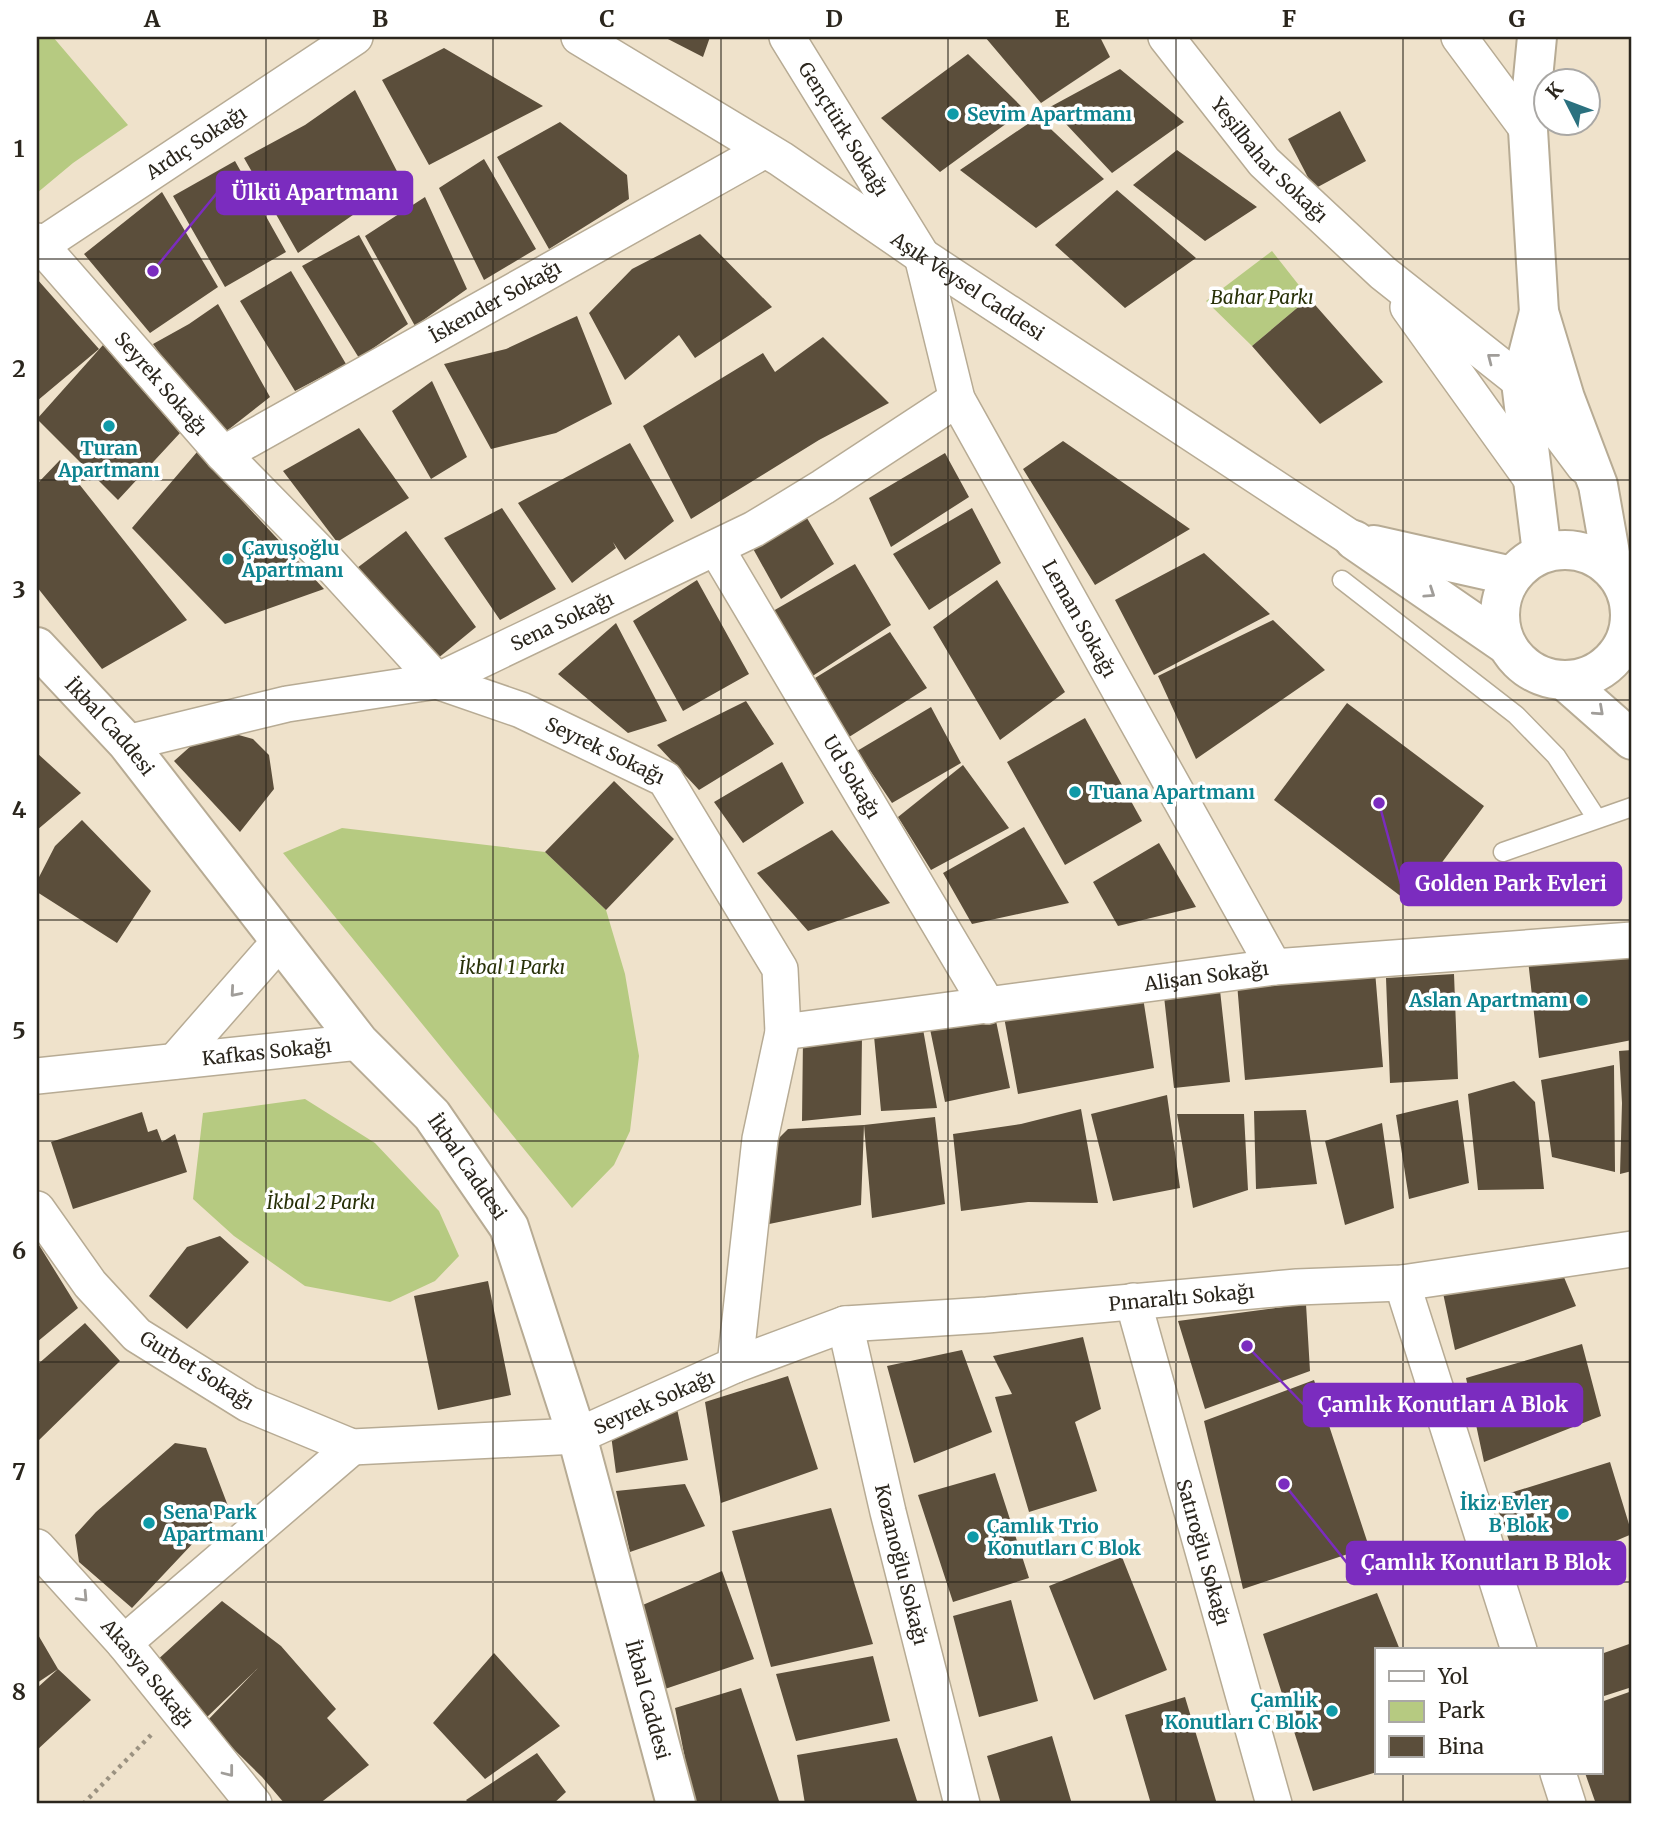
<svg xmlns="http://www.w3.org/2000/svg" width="1669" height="1841" viewBox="0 0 1669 1841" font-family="Merriweather,serif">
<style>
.green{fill:#b6ca81}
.building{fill:#5b4e3b}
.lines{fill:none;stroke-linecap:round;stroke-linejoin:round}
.lane-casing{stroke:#b7ab94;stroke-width:21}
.street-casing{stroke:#b7ab94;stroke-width:38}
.secondary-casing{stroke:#b7ab94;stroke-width:42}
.path{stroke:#9b9281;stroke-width:4.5;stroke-dasharray:3.5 5;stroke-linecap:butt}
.lane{stroke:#fff;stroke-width:18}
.street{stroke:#fff;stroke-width:35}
.secondary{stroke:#fff;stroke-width:38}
.oneway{stroke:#a09d99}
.grid{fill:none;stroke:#2b261d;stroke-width:2;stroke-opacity:0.55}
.culture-dot{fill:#0f9aa8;stroke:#fff;stroke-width:2.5}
.labels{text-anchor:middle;stroke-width:7;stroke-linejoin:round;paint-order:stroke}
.culture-label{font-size:19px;font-weight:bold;fill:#0d838f;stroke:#fff;text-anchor:start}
.street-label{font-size:19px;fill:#2b261d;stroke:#fff}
.park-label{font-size:19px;font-style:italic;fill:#283108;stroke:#fff}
.leader{fill:none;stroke:#7b2cbf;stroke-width:2.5}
.callout-dot{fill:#7b2cbf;stroke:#fff;stroke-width:2.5}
.callout{fill:#7b2cbf;stroke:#7b2cbf;stroke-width:2.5}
.callout-label{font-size:21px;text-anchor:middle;font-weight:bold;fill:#fff}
.neatline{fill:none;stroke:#2b261d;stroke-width:2.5}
.grid-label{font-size:23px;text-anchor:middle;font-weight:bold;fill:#2b261d}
</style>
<rect width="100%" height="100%" fill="#efe2cb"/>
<path class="green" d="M37,37H53L128,125L73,163L37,193Z
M1272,251L1309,298L1252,346L1206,301Z
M342,828L545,852L606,910L625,974L639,1056L630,1131L614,1165L572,1208L283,853Z
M305,1099L375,1143L439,1211L459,1256L435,1281L390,1302L305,1286L234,1236L193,1199L203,1113Z"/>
<path class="building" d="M664,37H710L703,57Z
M985,37H1100L1110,57L1041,103Z
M444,48L543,106L429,165L382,80Z
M968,54L1025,110L940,172L881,118Z
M1120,69L1184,122L1112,173L1050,107Z
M355,90L402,181L298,253L244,158L305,125Z
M1340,111L1366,161L1314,189L1288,139Z
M1038,117L1104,179L1036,228L960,170Z
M560,122L627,175L629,199L549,249L497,157Z
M1177,150L1257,207L1205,241L1133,185Z
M484,159L536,249L484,280L439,188Z
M235,161L286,252L225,287L173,196Z
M1117,190L1196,258L1125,308L1055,245Z
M162,192L218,287L150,333L84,254Z
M425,197L467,289L415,326L365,236Z
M700,234L772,307L695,358L679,335L625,380L589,313L632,269Z
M359,235L408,324L359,358L302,266Z
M291,271L346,364L295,391L240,301Z
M37,279L99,349L37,401Z
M1309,298L1383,382L1320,424L1252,346Z
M218,304L270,397L219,437L153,344L189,324Z
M577,316L612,404L556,433L491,449L444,364L506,349Z
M823,337L889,403L819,440L691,519L643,426L763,353L775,372Z
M103,345L180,433L118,500L37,419Z
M432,381L467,457L431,479L392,411Z
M359,428L409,498L337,542L283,471Z
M1063,441L1190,529L1095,585L1023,469Z
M630,443L674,521L625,560L613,542L616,548L572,583L518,503Z
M197,452L324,589L225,624L132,528Z
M945,453L969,497L891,547L869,498Z
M60,460L187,620L102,669L37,587V484Z
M502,508L556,589L500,620L444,538Z
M972,508L1001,563L929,610L893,554Z
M804,513L834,564L781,599L751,545Z
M406,531L476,627L437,659L353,571Z
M1204,553L1270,614L1154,675L1115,600Z
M855,564L891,625L811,677L773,611Z
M697,580L749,674L683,711L633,621Z
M997,580L1065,692L1000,740L933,627Z
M1273,620L1325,670L1196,759L1158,676Z
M616,623L667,721L628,733L558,674Z
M890,632L927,688L849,737L815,678Z
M746,701L774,744L699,790L657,745Z
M1347,703L1484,806L1411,904L1274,800Z
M931,707L961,763L892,803L857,751Z
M1085,718L1142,821L1065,865L1007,762Z
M235,734L253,739L269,755L274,789L240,832L174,761L192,745Z
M37,753L81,793L37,830Z
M782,762L804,803L743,843L714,802Z
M963,765L1009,828L931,870L898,817Z
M614,781L674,839L606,910L545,852Z
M82,820L151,891L117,943L37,892V881L55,846Z
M1024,827L1069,903L972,924L943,873Z
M832,830L890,903L808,931L757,873Z
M1159,843L1196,907L1118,926L1093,882Z
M1632,955V1040L1539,1058L1528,960Z
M1375,971L1383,1067L1245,1080L1237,983Z
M1454,974L1458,1079L1390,1083L1386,978Z
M1219,981L1230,1082L1174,1088L1163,987Z
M1142,991L1154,1068L1018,1094L1004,1017Z
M995,1016L1010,1088L945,1102L930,1029Z
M923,1029L937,1108L881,1111L874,1036Z
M862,1037L861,1115L802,1121L803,1039Z
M1632,1050V1171L1620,1174L1622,1103L1619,1051Z
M1614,1065L1615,1172L1552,1157L1541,1080Z
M1514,1081L1535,1102L1544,1189L1478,1190L1468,1094Z
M1167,1095L1180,1188L1113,1201L1091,1114Z
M1458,1100L1469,1183L1409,1199L1396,1115Z
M1081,1109L1098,1203L1028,1202L961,1211L953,1134L1021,1124Z
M1306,1110L1317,1184L1256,1189L1254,1111Z
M142,1112L148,1132L157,1129L162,1142L175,1134L187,1172L73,1209L51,1142Z
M1177,1114H1244L1248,1190L1193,1208Z
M935,1117L945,1204L872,1218L864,1125L861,1205L759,1226L768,1149L788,1129L864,1125Z
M1382,1123L1394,1208L1345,1225L1325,1141Z
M220,1236L249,1262L187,1329L149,1296L187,1247Z
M39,1245L78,1308L37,1342V1247Z
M1561,1270L1576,1306L1455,1350L1443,1293Z
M488,1281L511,1395L438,1410L414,1296Z
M1306,1304L1310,1371L1205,1409L1178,1321Z
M85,1323L120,1361L37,1442V1365Z
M1083,1337L1101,1409L1075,1422L1097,1491L1029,1512L995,1397L1012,1394L993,1356Z
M1582,1344L1601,1416L1484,1462L1466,1378Z
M962,1350L992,1432L914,1463L887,1366Z
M788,1376L818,1469L721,1503L705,1402Z
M1314,1380L1369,1547L1243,1589L1204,1421Z
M676,1404L688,1460L616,1473L611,1435Z
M175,1443L206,1448L228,1506L132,1608L79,1562L75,1535L96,1512Z
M1610,1462L1632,1534L1523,1580L1494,1498Z
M995,1473L1029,1578L953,1602L918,1495Z
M685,1484L705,1526L630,1552L616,1491Z
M831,1508L873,1644L771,1667L732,1531Z
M1122,1557L1167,1670L1094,1700L1049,1586Z
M722,1571L754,1659L662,1690L638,1607Z
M1377,1593L1400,1650H1377V1772L1313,1791L1263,1634Z
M1011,1600L1038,1701L979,1717L953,1616Z
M222,1601L281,1646L336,1709L327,1718L369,1765L319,1804H285L262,1777L206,1722L258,1668L206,1718L154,1663Z
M37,1633L58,1669L91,1700L37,1750V1688L58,1669L37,1683Z
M1632,1643V1687L1601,1697V1654Z
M494,1653L560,1726L485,1779L433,1723Z
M873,1656L890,1721L796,1741L776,1674Z
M741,1688L780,1804H694L675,1708Z
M1632,1691V1804H1596L1585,1773H1601V1702Z
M1185,1697L1217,1804H1151L1125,1715Z
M1052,1736L1072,1804H1001L987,1756Z
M897,1738L918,1804H805L797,1755Z
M537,1753L566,1792L553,1804H470L466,1800Z"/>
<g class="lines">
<g class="lane-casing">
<path id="lane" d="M1342,580L1516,715L1556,756L1597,819
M1503,852L1632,807"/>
</g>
<g class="street-casing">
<g id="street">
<path id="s1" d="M579,37L781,159L922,256L1354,540"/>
<path id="s2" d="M787,37L922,256L957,399L1274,967"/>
<path id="s3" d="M1166,37L1264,162L1383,273L1521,382L1584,466"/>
<path d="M1459,37L1528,130"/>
<path id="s4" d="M37,241L223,454L320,553L437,681L521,710L665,779L780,969L783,1032L760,1139L735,1365L577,1436L352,1447L248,1404L137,1335L90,1284L37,1209"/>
<path id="s5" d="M37,248L355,37"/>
<path d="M1408,307L1535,484"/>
<path id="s6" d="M223,454L765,150"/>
<path id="s7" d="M716,548L988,1006"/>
<path id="s8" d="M127,743L287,704L437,681L754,529L823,487L957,399"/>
<path id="s9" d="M783,1032L1274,967L1632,940"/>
<path d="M175,1061L280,941"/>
<path id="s10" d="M37,1076L359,1042"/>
<path d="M1402,1283L1519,1650"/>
<path id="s11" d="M1133,1301L1274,1804"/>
<path id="s12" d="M845,1324L888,1512L962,1804"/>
<path id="s13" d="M735,1365L845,1324L987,1315L1297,1287L1402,1283L1632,1249"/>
<path id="s14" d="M37,1547L124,1643L254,1804"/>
<path d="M124,1643L352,1447"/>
<path d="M1558,1773L1568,1804"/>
</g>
</g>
<g class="secondary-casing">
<g id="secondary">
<path d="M1537,37L1528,130L1539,312L1565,398L1598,485L1613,570"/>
<path d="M1539,312L1521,382L1542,553"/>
<path d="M1354,540L1505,644"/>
<path d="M1374,545L1512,576"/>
<circle cx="1565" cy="615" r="65"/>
<path id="s15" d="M37,647L127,743L359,1042L432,1115L509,1227L577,1436L676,1804"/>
<path d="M1565,681L1632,740"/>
</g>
</g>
<path class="path" d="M83,1804L151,1735"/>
<use href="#lane" class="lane"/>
<use href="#street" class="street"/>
<use href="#secondary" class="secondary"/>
</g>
<defs><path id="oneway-chevron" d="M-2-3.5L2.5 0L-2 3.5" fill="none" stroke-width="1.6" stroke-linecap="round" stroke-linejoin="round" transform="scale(1.75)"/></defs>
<g class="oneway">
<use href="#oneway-chevron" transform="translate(1492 358) rotate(-142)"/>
<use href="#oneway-chevron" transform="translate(1430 593) rotate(34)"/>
<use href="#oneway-chevron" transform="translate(1599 711) rotate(42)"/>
<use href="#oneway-chevron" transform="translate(235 992) rotate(131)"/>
<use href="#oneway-chevron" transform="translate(83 1597) rotate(47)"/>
<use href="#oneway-chevron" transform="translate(229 1772) rotate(52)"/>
</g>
<path class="grid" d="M266,37V1804M493,37V1804M721,37V1804M948,37V1804M1176,37V1804M1403,37V1650M37,259H1632M37,480H1632M37,700H1632M37,920H1632M37,1141H1632M37,1362H1632M37,1582H1632M1403,1773V1804"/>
<g class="culture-dot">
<circle cx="953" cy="114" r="7"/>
<circle cx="109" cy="426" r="7"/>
<circle cx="228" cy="559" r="7"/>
<circle cx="1075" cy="792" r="7"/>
<circle cx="1582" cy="1000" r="7"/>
<circle cx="1563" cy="1514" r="7"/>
<circle cx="149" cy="1523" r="7"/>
<circle cx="973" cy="1537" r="7"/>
<circle cx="1332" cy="1711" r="7"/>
</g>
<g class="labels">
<g class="culture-label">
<text x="967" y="121">Sevim Apartmanı</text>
<text x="109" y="455" text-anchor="middle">Turan<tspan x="109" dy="22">Apartmanı</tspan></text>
<text x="242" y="555">Çavuşoğlu<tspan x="242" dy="22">Apartmanı</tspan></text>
<text x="1089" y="799">Tuana Apartmanı</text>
<text x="1568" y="1007" text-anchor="end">Aslan Apartmanı</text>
<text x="1549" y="1510" text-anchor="end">İkiz Evler<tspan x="1549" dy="22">B Blok</tspan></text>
<text x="163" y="1519">Sena Park<tspan x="163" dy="22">Apartmanı</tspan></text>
<text x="987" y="1533">Çamlık Trio<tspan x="987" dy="22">Konutları C Blok</tspan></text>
<text x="1318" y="1707" text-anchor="end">Çamlık<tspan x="1318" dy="22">Konutları C Blok</tspan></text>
</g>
<g class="street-label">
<text dy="7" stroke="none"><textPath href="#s2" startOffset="108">Gençtürk Sokağı</textPath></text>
<text dy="7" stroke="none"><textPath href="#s5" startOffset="191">Ardıç Sokağı</textPath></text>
<text dy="7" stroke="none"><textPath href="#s3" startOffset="161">Yeşilbahar Sokağı</textPath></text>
<text dy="7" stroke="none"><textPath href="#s1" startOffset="462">Aşık Veysel Caddesi</textPath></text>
<text dy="7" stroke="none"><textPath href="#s6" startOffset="312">İskender Sokağı</textPath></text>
<text dy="7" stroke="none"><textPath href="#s4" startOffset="189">Seyrek Sokağı</textPath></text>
<text dy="7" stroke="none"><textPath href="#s2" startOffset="656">Leman Sokağı</textPath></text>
<text dy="7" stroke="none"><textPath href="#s8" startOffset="455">Sena Sokağı</textPath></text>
<text dy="7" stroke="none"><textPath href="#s15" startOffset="108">İkbal Caddesi</textPath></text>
<text dy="7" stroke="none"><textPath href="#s4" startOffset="777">Seyrek Sokağı</textPath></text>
<text dy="7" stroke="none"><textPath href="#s7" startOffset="266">Ud Sokağı</textPath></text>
<text dy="7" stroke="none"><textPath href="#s9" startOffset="427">Alişan Sokağı</textPath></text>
<text dy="7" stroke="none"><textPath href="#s10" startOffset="231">Kafkas Sokağı</textPath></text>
<text dy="7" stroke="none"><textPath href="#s15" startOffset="676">İkbal Caddesi</textPath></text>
<text dy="7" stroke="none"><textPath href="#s13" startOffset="455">Pınaraltı Sokağı</textPath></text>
<text transform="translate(197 1370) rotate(32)" y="7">Gurbet Sokağı</text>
<text transform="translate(654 1402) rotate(-24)" y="7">Seyrek Sokağı</text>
<text dy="7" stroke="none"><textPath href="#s11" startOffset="261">Satıroğlu Sokağı</textPath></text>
<text dy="7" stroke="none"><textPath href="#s12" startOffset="247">Kozanoğlu Sokağı</textPath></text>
<text dy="7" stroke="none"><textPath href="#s14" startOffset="168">Akasya Sokağı</textPath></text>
<text dy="7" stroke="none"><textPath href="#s15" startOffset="1242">İkbal Caddesi</textPath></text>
</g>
<g class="park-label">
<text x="1262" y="304">Bahar Parkı</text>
<text x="512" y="974">İkbal 1 Parkı</text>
<text x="321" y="1209">İkbal 2 Parkı</text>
</g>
</g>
<path class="leader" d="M153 271L217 193M1379 803L1401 884M1247 1346L1304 1405M1284 1484L1347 1563"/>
<g class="callout-dot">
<circle cx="153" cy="271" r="7"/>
<circle cx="1379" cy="803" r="7"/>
<circle cx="1247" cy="1346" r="7"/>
<circle cx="1284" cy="1484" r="7"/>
</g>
<g class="callout">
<rect x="217" y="172" width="195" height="42" rx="7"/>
<rect x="1401" y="863" width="220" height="42" rx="7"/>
<rect x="1304" y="1384" width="278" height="42" rx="7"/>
<rect x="1347" y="1542" width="278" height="42" rx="7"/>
</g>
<g class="callout-label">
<text x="315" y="200">Ülkü Apartmanı</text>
<text x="1511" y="891">Golden Park Evleri</text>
<text x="1443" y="1412">Çamlık Konutları A Blok</text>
<text x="1486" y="1570">Çamlık Konutları B Blok</text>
</g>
<rect width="1669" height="1841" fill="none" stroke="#ffffff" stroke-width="77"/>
<rect x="1375" y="1648" width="228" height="126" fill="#ffffff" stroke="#aaa8a5" stroke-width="2"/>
<rect x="1389" y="1671" width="35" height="10" fill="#ffffff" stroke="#aaa8a5" stroke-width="2"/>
<text x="1438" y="1684" font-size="21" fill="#2b261d">Yol</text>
<rect x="1389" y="1701" width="35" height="21" fill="#b6ca81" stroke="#aaa8a5" stroke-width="2"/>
<text x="1438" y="1718" font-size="21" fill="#2b261d">Park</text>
<rect x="1389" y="1736" width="35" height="21" fill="#5b4e3b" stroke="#aaa8a5" stroke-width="2"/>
<text x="1438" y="1754" font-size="21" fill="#2b261d">Bina</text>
<g transform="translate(1567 102) rotate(312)"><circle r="33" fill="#ffffff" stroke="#aaa8a5" stroke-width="2"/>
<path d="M0-5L12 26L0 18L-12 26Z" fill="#2b717f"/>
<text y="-10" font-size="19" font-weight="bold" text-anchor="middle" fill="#2b261d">K</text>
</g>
<rect x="38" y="38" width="1592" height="1764" class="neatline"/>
<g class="grid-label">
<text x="152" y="27">A</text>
<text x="380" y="27">B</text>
<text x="607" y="27">C</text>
<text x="834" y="27">D</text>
<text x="1062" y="27">E</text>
<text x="1289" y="27">F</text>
<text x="1517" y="27">G</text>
<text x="19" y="157">1</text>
<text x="19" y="377">2</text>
<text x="19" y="598">3</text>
<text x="19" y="818">4</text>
<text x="19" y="1039">5</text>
<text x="19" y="1259">6</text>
<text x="19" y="1480">7</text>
<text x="19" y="1700">8</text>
</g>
</svg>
